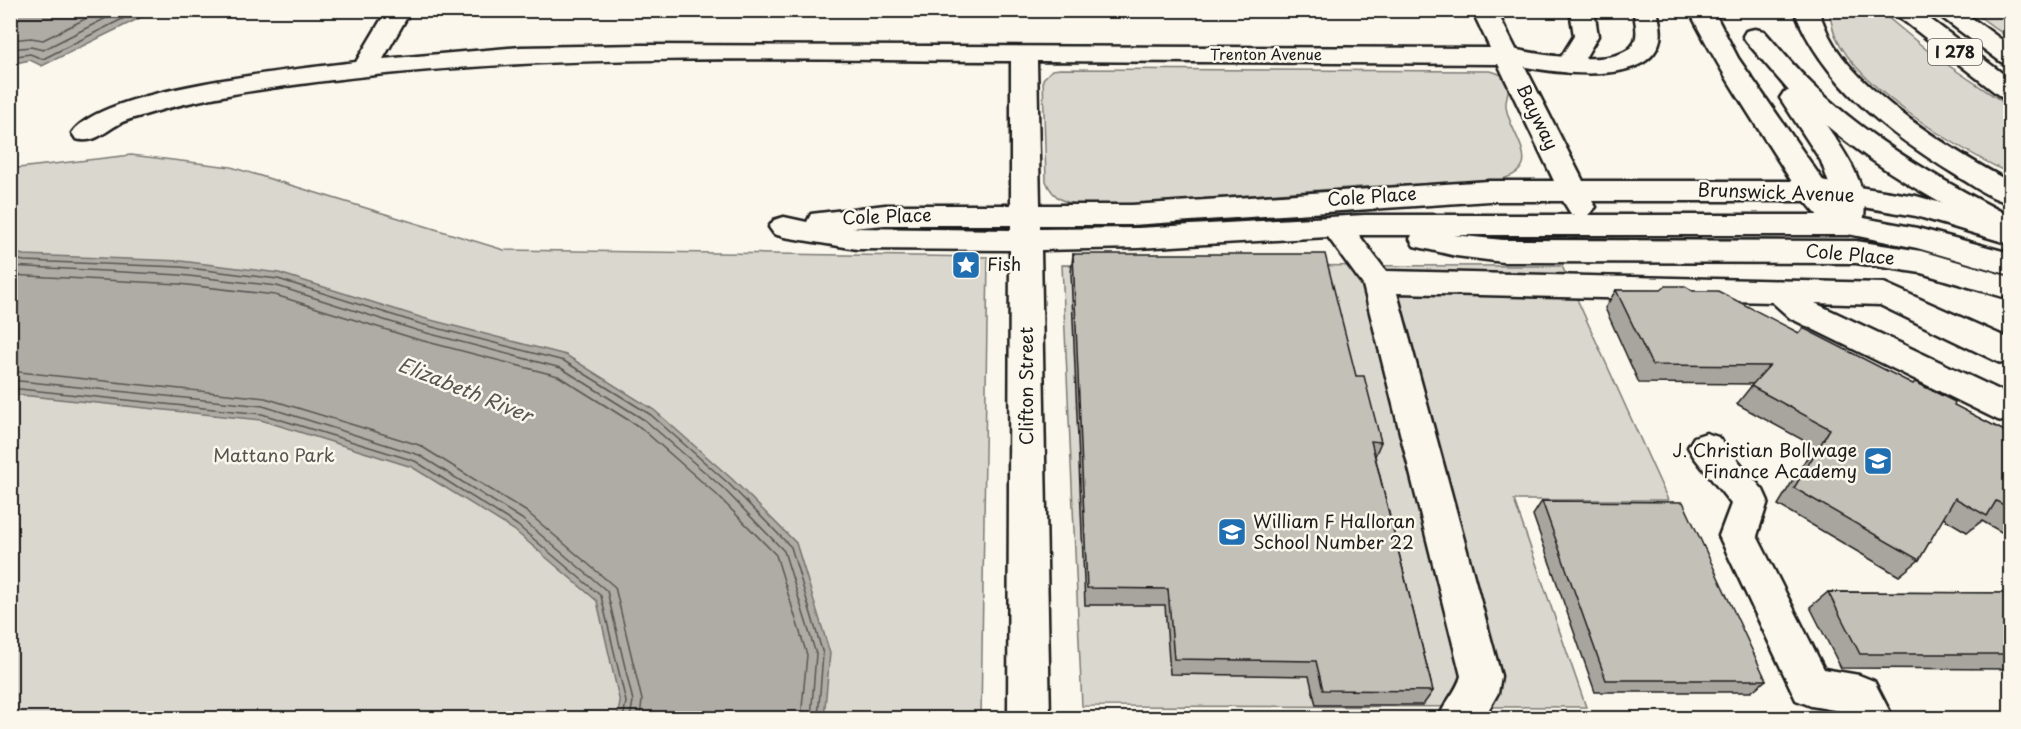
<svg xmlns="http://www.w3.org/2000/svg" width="2021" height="729" viewBox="0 0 2021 729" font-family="'Playpen Sans',sans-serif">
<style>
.green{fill:#dad7ce;stroke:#7b7a75;stroke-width:1.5}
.water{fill:#afaca5;stroke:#74726e;stroke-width:1.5}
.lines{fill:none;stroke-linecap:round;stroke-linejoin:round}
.shore{stroke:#575653;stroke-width:1.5}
.minor-casing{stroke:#1c1c1c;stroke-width:5}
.major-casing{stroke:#1c1c1c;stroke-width:5}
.highway-casing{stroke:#1c1c1c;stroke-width:5}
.minor{fill:#fbf7ec;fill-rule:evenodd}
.major{fill:#fbf7ec;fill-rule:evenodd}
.highway{fill:#fbf7ec;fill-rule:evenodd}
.wall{fill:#a8a59e;stroke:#1c1c1c;stroke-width:1.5}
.building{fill:#c3c0b8;stroke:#1c1c1c;stroke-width:1.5}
.labels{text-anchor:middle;stroke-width:5;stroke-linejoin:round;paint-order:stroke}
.far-street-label{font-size:15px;fill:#1c1c1c;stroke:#fbf7ec}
.shield{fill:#fbf7ec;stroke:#5f5e5a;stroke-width:1.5}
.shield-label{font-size:16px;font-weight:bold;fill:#1c1c1c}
.street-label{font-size:18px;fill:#1c1c1c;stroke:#fbf7ec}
.poi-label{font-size:18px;fill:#1c1c1c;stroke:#fbf7ec;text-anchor:start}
.park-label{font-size:18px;fill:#555451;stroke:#fbf7ec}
.water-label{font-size:20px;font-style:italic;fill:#575653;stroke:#fbf7ec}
</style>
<rect width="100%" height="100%" fill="#fbf7ec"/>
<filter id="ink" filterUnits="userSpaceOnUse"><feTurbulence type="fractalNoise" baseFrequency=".0167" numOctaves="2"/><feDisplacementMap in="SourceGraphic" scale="12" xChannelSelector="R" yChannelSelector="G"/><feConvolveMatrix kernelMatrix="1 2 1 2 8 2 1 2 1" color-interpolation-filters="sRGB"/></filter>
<g filter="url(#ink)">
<path class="green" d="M1829,11H1880L1933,55L2010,107V174C1958,148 1861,91 1836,37C1832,29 1831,19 1829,11Z
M1972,11H2010V39Z
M1060,69L1489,71C1495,72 1502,74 1506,79C1512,87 1505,97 1506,106C1507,124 1528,149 1523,164C1519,175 1506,178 1496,181L1361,187L1090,207C1070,204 1054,202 1046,181L1043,79L1052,70Z
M131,155L231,167L504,250L988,257L981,718H11L10,169Z
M1062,265L1562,266L1668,500H1514L1586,707L1082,706Z"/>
<path class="water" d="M10,11L12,10L154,11L42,66L30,60L11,64Z
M11,252L24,255L181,261L279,273L423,318L566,355L654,410L732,479L796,543L830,653L824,718H617L620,703L597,601L514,530L412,467L261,420L11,394Z"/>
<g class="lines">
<path class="shore" d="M10,40L31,38L43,40L103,10
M10,49L31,47L43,50L122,10
M10,57L30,54L43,59L140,10
M10,258L24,261L181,267L278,279L421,324L564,361L651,415L728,483L791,547L823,654L818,718
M10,266L180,275L277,286L419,331L561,368L646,421L723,488L784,551L816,654L811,718
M10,275L179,284L275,295L416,339L558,376L641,428L717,495L776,555L807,655L801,718
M10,371L265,398L419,445L527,512L615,587L642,700L640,718
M10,380L263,406L419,455L522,519L607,591L633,701L630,718
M10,388L262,414L415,461L517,525L601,596L626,702L623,718"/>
<g class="minor-casing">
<path id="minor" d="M387,10H411L383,59L521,47L642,45L1490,48L1472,10H1496L1583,181H1814L1824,184L1828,191L1824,198L1814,201H1592L1596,207L1588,215H1848L1858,218L1863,225L1858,232L1848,235H1454L1503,240L1856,241L1921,251L2010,277V299L1921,273L1856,263L1503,262L1456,256L1414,246L1410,239L1412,235H1359L1386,271L1884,283L2010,339V365L1998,362L1880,305L1815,303L2010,395V423L1998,420L1790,318L1772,302L1397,293L1501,676L1498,693L1484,718H1439C1444,703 1457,691 1461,676L1363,285L1328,237L1138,248L1041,250L1050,718H1008L1010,250L857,249L784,237L774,234L769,227L774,220L784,217L807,222L811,214L885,205H1011V61C785,60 558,52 332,80C268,88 203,96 141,116C134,118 125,120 119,124C104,132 95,144 76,139L72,133C102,88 300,69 356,62ZM1037,61L1498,64L1554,181H1489L1132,205H1040ZM1489,201H1563L1571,214L1574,215H1365L1138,228L1040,229V225H1132ZM885,225H1011V230L852,228Z
M1570,10H1594L1598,36L1578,70L1569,73L1560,70L1556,65L1574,36Z
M1706,433L1718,437L1763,490L1768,501L1757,536L1824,669L1859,675L1874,681L1893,718H1850L1846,712L1811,706L1796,700L1719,536L1731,504L1694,457L1688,447L1694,437Z"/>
</g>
<g class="major-casing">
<path id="major" d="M1820,181L1916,196L1998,219L2010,223V244L1916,216L1810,198L1806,191L1810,184Z
M1848,215L1917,228L2010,253V275L1917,248L1838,232L1833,225L1838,218Z"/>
</g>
<g class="highway-casing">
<path id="highway" d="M1633,10H1657C1659,21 1663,32 1659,43C1644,91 1534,70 1498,61L1494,56L1498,51L1507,48C1533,53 1619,71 1634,43C1639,34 1635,20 1633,10Z
M1689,10H1713L1738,58L1833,195L1821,161L1780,98L1784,92L1789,91L1746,41L1743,36L1746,31L1755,29L1764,31C1780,49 1795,68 1813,85C1870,140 1940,180 2010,216V238L2000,235C1939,203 1879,170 1826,125C1845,152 1879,199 1858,232C1851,234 1844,236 1837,231C1808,213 1789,176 1771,149C1742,103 1713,59 1689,10Z
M1794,10H1818C1822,19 1825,28 1829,36C1858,93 1955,152 2010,182V203C1990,199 1972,185 1954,174C1889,134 1823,84 1794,10Z
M1890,10H1918L2010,79V99L2001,97Z
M1932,10H1961L2010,46V64L2001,62Z"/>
</g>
<use href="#minor" class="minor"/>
<use href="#major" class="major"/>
<use href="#highway" class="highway"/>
</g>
<path class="wall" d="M1073,254L1356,376L1381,442L1375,456L1433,691L1423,705H1316L1309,676L1170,674L1165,605H1085L1071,273Z
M1616,290L1693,291L1799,333L1954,405L2010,434V537L1982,521L1967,532L1943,518L1919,560L1899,576L1778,505L1814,446L1737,404L1753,384L1639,383L1605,308Z
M1542,501L1766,680L1751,692H1595L1533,515Z
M1828,592L2010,593V669L1841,668L1810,607Z"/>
<path class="building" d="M1073,254H1325L1356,376H1364L1381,442L1371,441L1433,691L1323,690L1316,661L1174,659L1168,589L1087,588Z
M1666,286H1685L1693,291H1718L1799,333L1803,328L1913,384L1915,382L1955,402L1954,405L2010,434V508L1996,501L1987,516L1955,498L1919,560L1794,488L1830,429L1751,386L1769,366L1652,365L1616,290H1661Z
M1542,501L1683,502L1766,680H1606Z
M1828,592L2010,593V654H1860Z"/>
</g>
<defs>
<g id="sight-square" transform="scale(1.5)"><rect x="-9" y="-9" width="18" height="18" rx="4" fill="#1f6fb2" stroke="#fbf7ec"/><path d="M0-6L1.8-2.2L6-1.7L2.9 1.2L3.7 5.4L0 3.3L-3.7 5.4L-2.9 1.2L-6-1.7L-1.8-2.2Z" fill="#fff"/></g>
<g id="school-square" transform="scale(1.5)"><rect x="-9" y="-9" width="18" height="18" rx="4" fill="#1f6fb2" stroke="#fbf7ec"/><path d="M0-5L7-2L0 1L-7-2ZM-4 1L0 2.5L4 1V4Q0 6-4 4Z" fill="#fff"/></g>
</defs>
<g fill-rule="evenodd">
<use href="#sight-square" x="966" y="265"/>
<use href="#school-square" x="1878" y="461"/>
<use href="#school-square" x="1232" y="532"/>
</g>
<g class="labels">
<g class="far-street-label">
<text x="1266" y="60">Trenton Avenue</text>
</g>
<rect class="shield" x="1928" y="39" width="54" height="26" rx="4.5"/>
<g class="shield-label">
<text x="1955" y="58">I 278</text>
</g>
<g class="street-label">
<text transform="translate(1537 117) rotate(64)" y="6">Bayway</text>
<text transform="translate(1776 193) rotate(2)" y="6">Brunswick Avenue</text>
<text transform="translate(1372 197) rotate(-4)" y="6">Cole Place</text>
<text transform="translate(887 217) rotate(-2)" y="6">Cole Place</text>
<text transform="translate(1850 255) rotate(5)" y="6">Cole Place</text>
<text transform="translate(1027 386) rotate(-90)" y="6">Clifton Street</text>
</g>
<g class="poi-label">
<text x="987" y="271">Fish</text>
<text x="1857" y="457" text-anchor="end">J. Christian Bollwage<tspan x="1857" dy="21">Finance Academy</tspan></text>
<text x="1253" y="528">William F Halloran<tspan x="1253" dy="21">School Number 22</tspan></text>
</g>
<g class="park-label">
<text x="274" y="462">Mattano Park</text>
</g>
<g class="water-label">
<text transform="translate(465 390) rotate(22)" y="7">Elizabeth River</text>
</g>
</g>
<rect width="2021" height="729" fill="none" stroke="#fbf7ec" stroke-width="36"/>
<rect x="18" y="18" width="1985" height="693" fill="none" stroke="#1c1c1c" stroke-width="2" filter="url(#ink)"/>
</svg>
